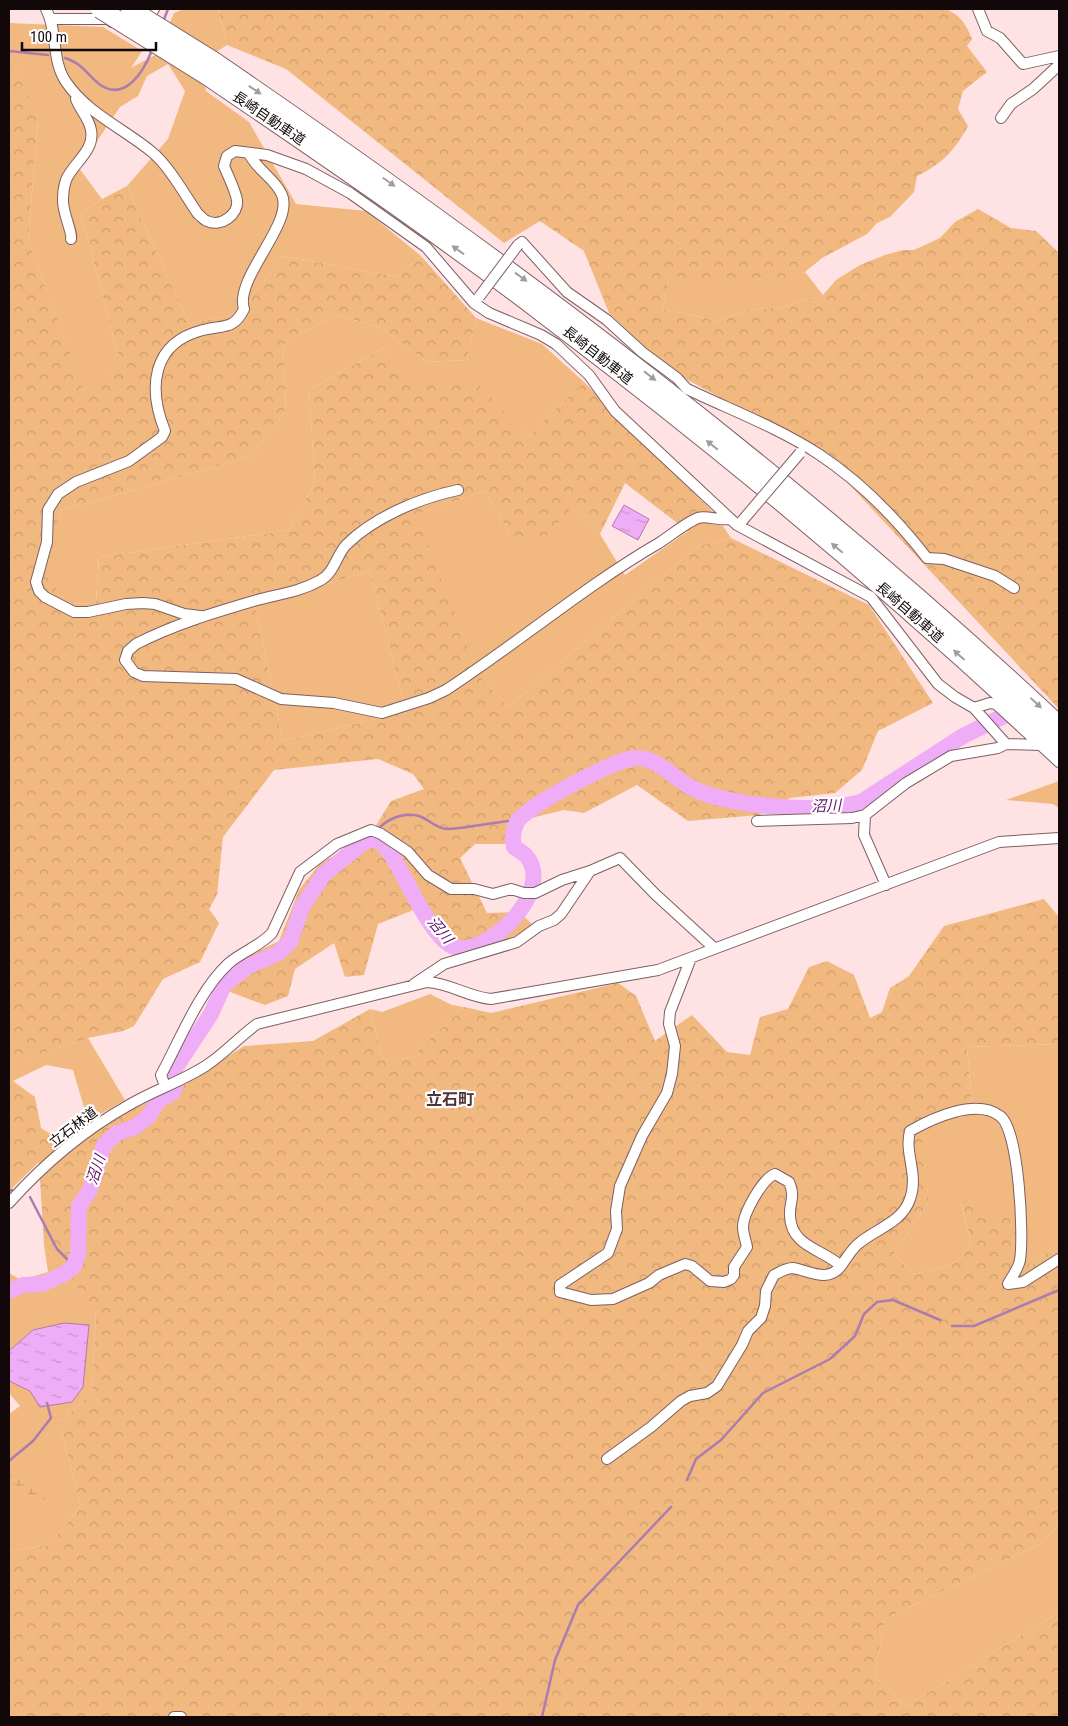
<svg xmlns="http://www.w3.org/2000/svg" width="1068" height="1726" viewBox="0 0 1068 1726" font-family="'Roboto Condensed','Noto Sans JP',sans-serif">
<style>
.green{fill:#f1b87f}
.forest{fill:url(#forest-crowns);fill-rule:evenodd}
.wetland{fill:url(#wetland-marsh)}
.water{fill:url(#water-ripples);stroke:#ac7caf}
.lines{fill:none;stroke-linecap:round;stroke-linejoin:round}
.stream{stroke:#ac7caf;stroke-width:2.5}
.river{stroke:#eeadf6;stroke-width:16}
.minor-casing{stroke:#7d5f61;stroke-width:12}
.motorway-casing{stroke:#7d5f61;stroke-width:20}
.minor{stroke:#fff;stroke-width:10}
.motorway{stroke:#fff;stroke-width:18}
.minor-bridge-casing{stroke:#7d5f61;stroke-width:12;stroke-linecap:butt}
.motorway-bridge-casing{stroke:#7d5f61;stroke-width:20;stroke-linecap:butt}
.minor-bridge{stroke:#fff;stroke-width:10}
.motorway-bridge{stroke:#fff;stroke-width:18}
.oneway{fill:#a19c9d}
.labels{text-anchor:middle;stroke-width:4.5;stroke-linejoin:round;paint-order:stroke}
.street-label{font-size:14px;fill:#130809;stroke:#fff}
.water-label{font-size:15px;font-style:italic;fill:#5f1069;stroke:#fff}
.quarter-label{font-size:16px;font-weight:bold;fill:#4f3436;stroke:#fff}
</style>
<defs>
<pattern id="forest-crowns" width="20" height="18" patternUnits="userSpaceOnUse" patternTransform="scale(1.25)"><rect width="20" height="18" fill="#f1b87f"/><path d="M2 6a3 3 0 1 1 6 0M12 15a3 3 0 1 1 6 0" fill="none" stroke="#ce9d6c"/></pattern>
<pattern id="wetland-marsh" width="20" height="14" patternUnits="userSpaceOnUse" patternTransform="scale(1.25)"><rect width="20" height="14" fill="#f1b87f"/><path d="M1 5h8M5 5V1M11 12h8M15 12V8" fill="none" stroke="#ce9d6c"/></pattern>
<pattern id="water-ripples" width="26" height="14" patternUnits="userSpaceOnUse" patternTransform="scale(1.25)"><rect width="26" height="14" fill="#eeadf6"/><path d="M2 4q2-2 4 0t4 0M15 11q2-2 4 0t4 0" fill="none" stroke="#cb93d2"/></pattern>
</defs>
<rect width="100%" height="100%" fill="#ffe3e4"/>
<path class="green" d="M184,9H218L227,45L201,62L206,91L249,122L296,204L366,211L421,256L397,277L283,256L240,313L189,324L127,186L168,139L185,91L168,64L147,76L138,96L120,107L79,168L102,199L81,214L118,354L88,402L28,241L38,121L12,59L9,56V23L103,27L142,51L131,68L157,54L174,13Z
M805,272L823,295L783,307L747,310L719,321L663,309L669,275C715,281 760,284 805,272Z
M335,314L381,328L427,362L467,360L476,318L542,344L584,382L528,436L478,385H408L383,348L309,390L315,482L289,530L99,557L96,604L65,603L46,573L60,511L252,456L286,409L283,345Z
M485,491L510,535L575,503L600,534L625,575L714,513L731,538L698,546L508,707L479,675L415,515Z
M370,571L406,712L283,741L255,605Z
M1059,781V808L1053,804L1006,800Z
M430,994L452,1005L464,1007L410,1058L383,1060L370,1009L382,1012Z
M88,1038L125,1100L88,1121L73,1070L46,1065L13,1081L15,1063Z
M1059,1044V1241L1029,1268L961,1203L971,1242L958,1262L914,1275L894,1254L929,1202L919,1126L973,1113L967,1047Z
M44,1245L96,1311L92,1393L59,1423L81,1506L49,1545L9,1551V1414L20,1406L9,1393V1381L30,1391L34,1330L9,1351V1273L21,1280L48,1272Z
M1059,1524V1612L906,1706L874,1676L885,1619L1042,1543Z"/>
<path class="forest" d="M218,9H946C961,16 966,24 972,39L967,46L987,72L963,91L958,109L968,126C955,150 942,164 917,176L914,192L890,217L877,223L867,234L822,258L805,272L781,278L721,282L669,276L663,309L719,321L747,310L783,307L823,295L836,280L860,265L885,255L903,250H914L940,238L955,222L978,209L1011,228L1036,231L1058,252L1059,709L817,450L671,371L609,313L584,251L540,221L504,243L286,69L227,45Z
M9,56L12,59L38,120L28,241L88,401L118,354L81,214L102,199L127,186L189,324L240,313L283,256L397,277L421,256L476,318L467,360L427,362L381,328L335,314L283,345L286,409L252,456L60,511L47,573L65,603L96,604L99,557L289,530L315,482L309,390L383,348L408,384H478L528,436L584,382L714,513L689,532L625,483L600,534L575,503L545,538L510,535L485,491L416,515L479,675L508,707L698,546L731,538L869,605L933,703L878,731L862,770L835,793L790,798L759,815L688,821L637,785L584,813L564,810L527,819L509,844H475L460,858L487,913L519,912L533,925L499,945L465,955L426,905L378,924L364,975L345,977L334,943L295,969L288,996L265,1005L217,987L246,957L279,941L299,890L319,865L372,832L391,801L424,789L413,774L378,759L274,770L223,837L217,895L209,909L219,923L200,962L163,979L134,1026L123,1031L88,1038L16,1063L13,1081L35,1097L41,1128L64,1142L182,1086L244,1046L313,1041L370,1009L383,1060L410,1058L464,1007L491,1013L618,983L636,996L655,1041L692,1015L727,1052L750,1055L760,1017L788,1009L809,967L827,961L854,975L870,1018L882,1012L890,988L909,976L944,926L1044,899L1059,917V1044L967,1047L973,1114L920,1126L929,1202L894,1254L914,1275L958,1262L971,1242L961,1202L1018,1221L1030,1267L1059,1241V1524L1042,1543L885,1619L874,1676L906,1706L1059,1612V1717H9V1551L49,1545L81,1506L59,1423L92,1393L96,1312L44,1245L39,1162L9,1191ZM370,571L406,712L283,741L255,605Z"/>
<path class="wetland" d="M18,1471L44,1491V1500L39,1501L9,1481V1473Z"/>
<path class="water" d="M624,505L649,519L638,540L612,526Z
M64,1323L89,1325L83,1387L72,1402L40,1407L30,1391L9,1381V1351L33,1330Z"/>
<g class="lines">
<path class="stream" d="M163,22L168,9
M9,51L48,55
M65,58C85,65 84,72 99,84C125,103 144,71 152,50
M379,828C389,818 404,812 419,816C428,819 437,829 447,829C471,828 493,822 517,820
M9,1191L12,1190
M30,1197L57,1249L74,1266
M952,1326H974L1059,1290
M9,1461L33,1441L51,1418L47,1403
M687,1480L696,1459L721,1440L763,1393L830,1359L855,1336L864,1314L877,1302L893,1300L940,1320
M542,1717L555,1660L578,1605L671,1507"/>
<path class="river" d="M9,1291L23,1285L42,1284L64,1274L74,1266L78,1254L79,1206L90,1190L104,1145L117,1133L135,1127L148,1117L158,1101L173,1092L175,1086L174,1070L211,1014L224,985L247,967L278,953L290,942L302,907L324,874L364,842L377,838C382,844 387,849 392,856C406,878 429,932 450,945C480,964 556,893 527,857C524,853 518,850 514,847C512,839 513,830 517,822C525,807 619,757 636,758C659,758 674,779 692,788C729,807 823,814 861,802L963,736L1014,711L1023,712"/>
<g class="minor-casing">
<path id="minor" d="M46,9C58,31 51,60 66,82C88,114 123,128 152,152C169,166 185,195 198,214C201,216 204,220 207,221C221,228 239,214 237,200C235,189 228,176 224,166L227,156L235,151L267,155L306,169L350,193L426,247L474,303L489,313L541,335L556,344L589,375L615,411L737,525L871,597L938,684L955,697L974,708L990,703L996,704L1059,762
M978,9L987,31L1000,38L1023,64L1059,56
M52,19H108L112,22
M145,24L154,9
M1001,118L1011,104L1033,89L1059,65
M71,239C73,233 62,212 63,199C63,193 64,186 66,180C73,163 95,151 91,130C89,118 80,110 76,99
M518,245L522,242L567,292L607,320L642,352L677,378L687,389C731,410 779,428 820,455C862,483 896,518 927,558L944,559L995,576L1014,588
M458,490C420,498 374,517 346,545C336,556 334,574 319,581C299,592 279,594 257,600C216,612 175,624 136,644L128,651L125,660L134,672L143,676L236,679L281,699L334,703L382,713L429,698L446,690C518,643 585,586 659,543C670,536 687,522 698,518C706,515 719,521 731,519
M200,616L184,614L155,604L143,603L126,604L88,612H74L45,597L39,591L36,582L47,542L48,510L58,494L76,482L129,461L162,437L165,431C148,389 151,343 203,330C223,325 234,330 244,309C234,278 294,224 282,195C275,178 256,170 249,153
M974,708L1006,744
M757,821L852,818L865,815
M886,885L864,835L865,815L906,783L951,756L998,748L1006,744L1041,745
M414,984L444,964L517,942L539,926L554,920L561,914L590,871
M165,1086L161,1075C180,1040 199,991 228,964C241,952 259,947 272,933L300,872L337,844L371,830L381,834L408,852L428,875L451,889H474L493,894L511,889L524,893H535L562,880L590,871L620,858L655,894L714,948
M9,1203C43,1165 84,1130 129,1105C154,1090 183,1081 207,1065C225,1053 239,1037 257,1024L427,982C450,983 468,997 491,999L658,970L999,842L1059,838
M841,1266C846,1259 851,1250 858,1244C875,1229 902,1223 910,1199C919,1174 904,1154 910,1131C933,1118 976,1098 1000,1116C1019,1129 1024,1236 1020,1260C1018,1270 1012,1276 1008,1284L1023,1282L1059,1259
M607,1459L651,1427L681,1401L690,1396L707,1393L717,1386L742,1345L748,1331L761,1318L765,1306L766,1291L774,1275C780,1272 786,1268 793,1268C810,1271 828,1283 841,1266C823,1249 791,1247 790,1216C789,1201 796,1199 789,1182L775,1174C762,1179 743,1214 743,1227C743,1234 746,1241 747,1247L734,1267V1275L731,1279L724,1282L710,1281L692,1266L685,1264L659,1275L649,1283L613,1299L591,1300L560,1292V1285L608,1253L617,1229L616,1211L620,1186L642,1136L667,1093L672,1074L675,1046L669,1024L670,1012L691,958
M174,1717H181"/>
</g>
<g class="motorway-casing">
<path id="motorway" d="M215,62C512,265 796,479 1059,725
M206,75C321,153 435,231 545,315C724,450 896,594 1059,747"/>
</g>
<use href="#minor" class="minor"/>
<use href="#motorway" class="motorway"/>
<g class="minor-bridge-casing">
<path id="minor-bridge" d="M479,297L518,245
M742,521L800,453"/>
</g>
<g class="motorway-bridge-casing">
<path id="motorway-bridge" d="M100,9L206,75
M130,9L215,62"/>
</g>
<use href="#minor-bridge" class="minor-bridge"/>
<use href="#motorway-bridge" class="motorway-bridge"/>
</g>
<defs><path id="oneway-solid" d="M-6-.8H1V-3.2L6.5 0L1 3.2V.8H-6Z" transform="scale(1.25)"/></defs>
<g class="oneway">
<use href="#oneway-solid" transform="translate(255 90) rotate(34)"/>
<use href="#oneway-solid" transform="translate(389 182) rotate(35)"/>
<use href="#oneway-solid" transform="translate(458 250) rotate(-144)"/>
<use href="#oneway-solid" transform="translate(521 277) rotate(36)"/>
<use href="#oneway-solid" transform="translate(650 376) rotate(38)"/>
<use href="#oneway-solid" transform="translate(712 445) rotate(-141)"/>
<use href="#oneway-solid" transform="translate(837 548) rotate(-140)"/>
<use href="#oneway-solid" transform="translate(959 655) rotate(-138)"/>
<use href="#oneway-solid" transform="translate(1036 703) rotate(43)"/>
</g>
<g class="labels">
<g class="street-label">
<text transform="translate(269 118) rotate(34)" y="5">長崎自動車道</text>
<text transform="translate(598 355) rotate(38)" y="5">長崎自動車道</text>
<text transform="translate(910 612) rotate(41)" y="5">長崎自動車道</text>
<text transform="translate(73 1127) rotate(-37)" y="5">立石林道</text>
</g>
<g class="water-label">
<text transform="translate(826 806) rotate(-2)" y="5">沼川</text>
<text transform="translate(440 930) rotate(50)" y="5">沼川</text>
<text transform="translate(96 1170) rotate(-72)" y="5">沼川</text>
</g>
<g class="quarter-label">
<text x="450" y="1105">立石町</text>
</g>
</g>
<rect width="1068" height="1726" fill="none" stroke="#130809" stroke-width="20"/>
<path d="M22 42v8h134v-8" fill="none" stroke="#130809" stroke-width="2.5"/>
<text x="30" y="42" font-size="15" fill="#130809" stroke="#ffffff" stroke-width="4" paint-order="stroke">100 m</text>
</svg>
